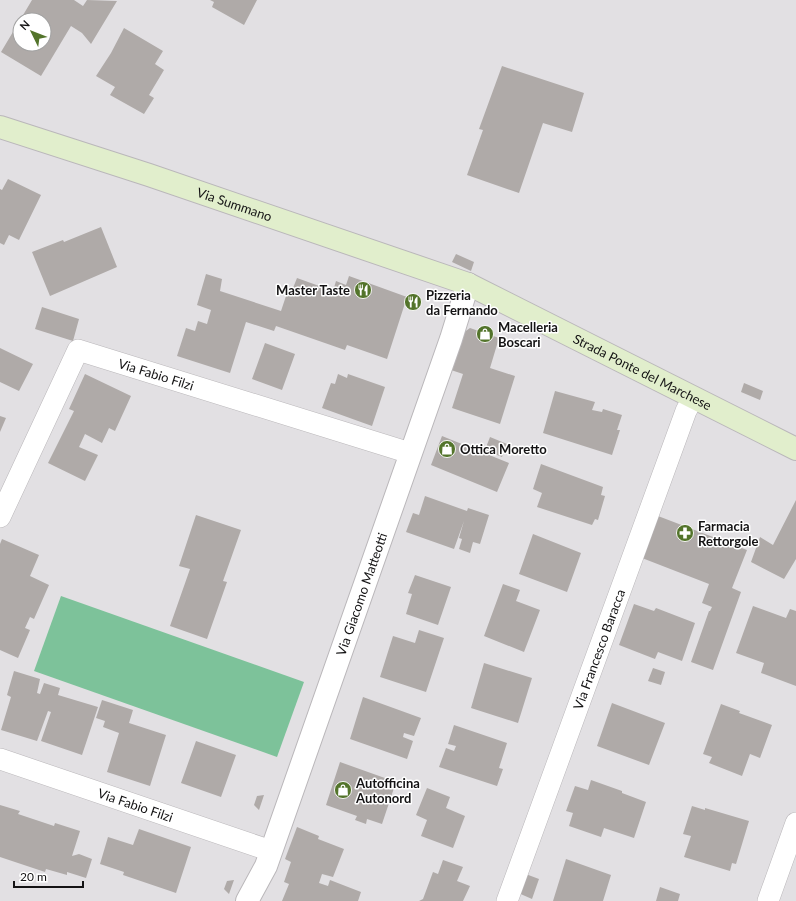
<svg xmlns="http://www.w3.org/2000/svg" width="796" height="901" viewBox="0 0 796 901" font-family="Lato,sans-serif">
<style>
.forest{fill:#7dc29a}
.building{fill:#afaaa8;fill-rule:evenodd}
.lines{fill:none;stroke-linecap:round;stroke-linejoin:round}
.minor-casing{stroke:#bab7ba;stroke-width:22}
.tertiary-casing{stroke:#bab7ba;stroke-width:24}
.secondary-casing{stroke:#bab7ba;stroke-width:24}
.minor{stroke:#fff;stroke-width:21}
.tertiary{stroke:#fff;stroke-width:22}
.secondary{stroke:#e1eecc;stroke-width:22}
.labels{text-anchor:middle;stroke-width:3;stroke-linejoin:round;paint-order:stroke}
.street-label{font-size:13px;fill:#141314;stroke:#fff}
.poi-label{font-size:13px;font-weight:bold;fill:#141314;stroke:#fff;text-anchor:start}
</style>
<rect width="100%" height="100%" fill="#e2e0e3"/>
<path class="forest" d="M61,596L304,682L277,757L34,671Z"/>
<path class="building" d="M32,0H74L83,6L87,0L117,1L91,44L82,33L71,26L41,76L1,52ZM20,20H44V44H20Z
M210,0H257L244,25L212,7L214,2Z
M124,28L163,51L155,64L164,70L149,95L154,98L144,114L110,95L115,87L96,76L111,53Z
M502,66L584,93L572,132L543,123L519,193L467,175L483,130L479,129Z
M8,179L41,195L19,240L9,235L4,245L0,243V189L2,190Z
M101,227L117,267L50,296L32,252L63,240L64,242Z
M456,254L474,262L471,271L452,262Z
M206,274L222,279L220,291L281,311L289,287L293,288L297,278L333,291L336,281L346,285L349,276L407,297L387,359L347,345L345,350L276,326L274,331L246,322L230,373L177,356L186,328L195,331L198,321L207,324L211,310L197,305Z
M42,307L79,319L73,341L35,329Z
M470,328L499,338L490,368L515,376L500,424L452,408L463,374L451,370L463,333Z
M265,343L295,354L282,390L252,379Z
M0,348L33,364L19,391L0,382Z
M85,374L131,396L115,431L109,428L102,443L85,434L79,447L98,455L85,481L48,463L74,411L69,409Z
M338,374L347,378L348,374L385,387L372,426L322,408L331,383L335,384Z
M744,383L763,391L760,400L741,392Z
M555,391L595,402L592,410L602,412L603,409L622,415L617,430H620L612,455L543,433Z
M0,416L6,418L0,432Z
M442,436L509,463L497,492L431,465Z
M490,437L507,444L502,457L485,450Z
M541,464L603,487L601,495L605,496L598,520L595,519L592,525L537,507L542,493L533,489Z
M425,496L467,511L468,508L489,515L480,544L473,542L470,553L459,549L462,539L459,538L464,521L454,549L406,532L413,513L419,515Z
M796,500V559L784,579L751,562L760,537L773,545Z
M196,515L241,530L223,581L227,582L207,639L170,626L190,569L179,566Z
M658,516L747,550L732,588L741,592L713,670L691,662L709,611H710L712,607L702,603L709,584L642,558Z
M533,534L581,553L567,592L519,574Z
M2,539L39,555L30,576L49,585L34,619L30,617L25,628L30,630L18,658L0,650V544Z
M415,575L451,587L438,625L406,614L412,594L408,593Z
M503,584L520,590L516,601L540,610L524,652L484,636Z
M634,604L654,611L656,608L695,623L682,661L658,652L655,659L619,645Z
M753,606L786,618L790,609L796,611V686L761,673L764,663L736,653Z
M419,630L444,638L426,692L380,677L393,636L415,643Z
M484,663L532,678L518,723L471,708Z
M653,668L665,672L661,685L648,681Z
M14,671L40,679L37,693L40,694L44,683L60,688L58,695L98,707L82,755L41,741L51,712L48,711L37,741L1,730L11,697L7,695Z
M363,697L421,718L414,736L404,733L403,737L413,741L407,759L350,739Z
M102,700L133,710L129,723L166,735L150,786L107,772L119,733L103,727L105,721L96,718Z
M612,703L665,723L649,765L597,746Z
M721,704L740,711L739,713L772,725L760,758L750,754L742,776L709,763L712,757L703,754Z
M454,725L507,743L499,768L503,769L497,786L439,767L446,748L454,751L456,746L448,744Z
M196,741L236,755L221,797L181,783Z
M340,762L396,782L382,824L367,819L366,824L355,820L357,816L326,805Z
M591,780L622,791V793L646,802L634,838L604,828L601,837L569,826L573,813L566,811L575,786L588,790Z
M427,788L450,797L446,808L465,816L453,848L421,836L427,820L416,815Z
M264,795L259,810L254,805L257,796Z
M0,805L20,811L18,814L54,826L55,823L80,831L72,856L79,854L92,859L86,878L67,872V875L46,869L45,872L0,857Z
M692,806L705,810V808L749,821L736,864L732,863L730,871L684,857L691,836L683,834Z
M297,827L319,836L318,839L344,849L333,877L322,874L319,883L328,886L330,880L361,892L358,901H282L289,884L284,882L291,862L285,859Z
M139,829L191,847L176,893L123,875L124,872L100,864L108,837L133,845Z
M566,859L611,875L603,901H553Z
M443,860L463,867L457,881L470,886L463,901H419L423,899L433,872L438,874Z
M523,873L539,879L532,899L516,892Z
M234,880L229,894L224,889L227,881Z
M660,887L680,894L678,901H656Z"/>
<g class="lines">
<g class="minor-casing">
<g id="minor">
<path id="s1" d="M0,517L78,350L410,453"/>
<path id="s2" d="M0,759L271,851"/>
<path id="s3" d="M507,901L686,411L693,398"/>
<path d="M768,901L796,823"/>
</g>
</g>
<g class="tertiary-casing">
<g id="tertiary">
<path id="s4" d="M247,901L266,866L451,339L468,284"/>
</g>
</g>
<g class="secondary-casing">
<g id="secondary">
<path id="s5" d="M0,127L149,175L468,284L796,449"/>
</g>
</g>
<use href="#minor" class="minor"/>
<use href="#tertiary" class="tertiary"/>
<use href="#secondary" class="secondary"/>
</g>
<defs>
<g id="restaurant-disc" transform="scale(0.9)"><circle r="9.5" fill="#53742b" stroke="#fff"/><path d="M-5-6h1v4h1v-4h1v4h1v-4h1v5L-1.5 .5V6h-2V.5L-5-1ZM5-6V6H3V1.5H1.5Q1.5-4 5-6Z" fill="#fff"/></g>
<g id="shop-disc" transform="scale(0.9)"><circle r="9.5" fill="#53742b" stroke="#fff"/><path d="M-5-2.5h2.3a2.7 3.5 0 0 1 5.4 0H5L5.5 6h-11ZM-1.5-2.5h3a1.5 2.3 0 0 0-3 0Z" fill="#fff"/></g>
<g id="pharmacy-disc" transform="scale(0.9)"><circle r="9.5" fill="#53742b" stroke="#fff"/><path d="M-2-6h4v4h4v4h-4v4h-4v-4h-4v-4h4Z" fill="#fff"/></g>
</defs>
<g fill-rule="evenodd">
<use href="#restaurant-disc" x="363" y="290"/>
<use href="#restaurant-disc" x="413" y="302"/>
<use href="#shop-disc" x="485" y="334"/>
<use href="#shop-disc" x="447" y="449"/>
<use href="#pharmacy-disc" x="685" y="533"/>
<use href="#shop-disc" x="343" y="790"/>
</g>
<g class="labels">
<g class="street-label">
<text dy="5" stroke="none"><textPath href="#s5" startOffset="247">Via Summano</textPath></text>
<text dy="5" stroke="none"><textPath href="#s5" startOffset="689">Strada Ponte del Marchese</textPath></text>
<text dy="5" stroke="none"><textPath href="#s1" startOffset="266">Via Fabio Filzi</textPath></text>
<text dy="5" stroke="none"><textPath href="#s4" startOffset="328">Via Giacomo Matteotti</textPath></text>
<text dy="5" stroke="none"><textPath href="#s3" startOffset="268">Via Francesco Baracca</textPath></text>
<text dy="5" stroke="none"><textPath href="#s2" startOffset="143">Via Fabio Filzi</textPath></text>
</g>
<g class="poi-label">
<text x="350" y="295" text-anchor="end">Master Taste</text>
<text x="426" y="300">Pizzeria<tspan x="426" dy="15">da Fernando</tspan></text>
<text x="498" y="332">Macelleria<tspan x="498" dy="15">Boscari</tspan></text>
<text x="460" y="454">Ottica Moretto</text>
<text x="698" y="531">Farmacia<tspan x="698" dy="15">Rettorgole</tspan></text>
<text x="356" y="788">Autofficina<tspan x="356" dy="15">Autonord</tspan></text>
</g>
</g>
<g transform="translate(32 32) rotate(313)"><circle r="19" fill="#ffffff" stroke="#a1a1a1"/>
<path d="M0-3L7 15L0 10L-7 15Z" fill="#53742b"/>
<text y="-6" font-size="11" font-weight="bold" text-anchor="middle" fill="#141314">N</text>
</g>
<path d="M14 881v6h69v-6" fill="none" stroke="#141314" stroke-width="2"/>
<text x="20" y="881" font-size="12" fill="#141314" stroke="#ffffff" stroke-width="3" paint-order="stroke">20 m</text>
</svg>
